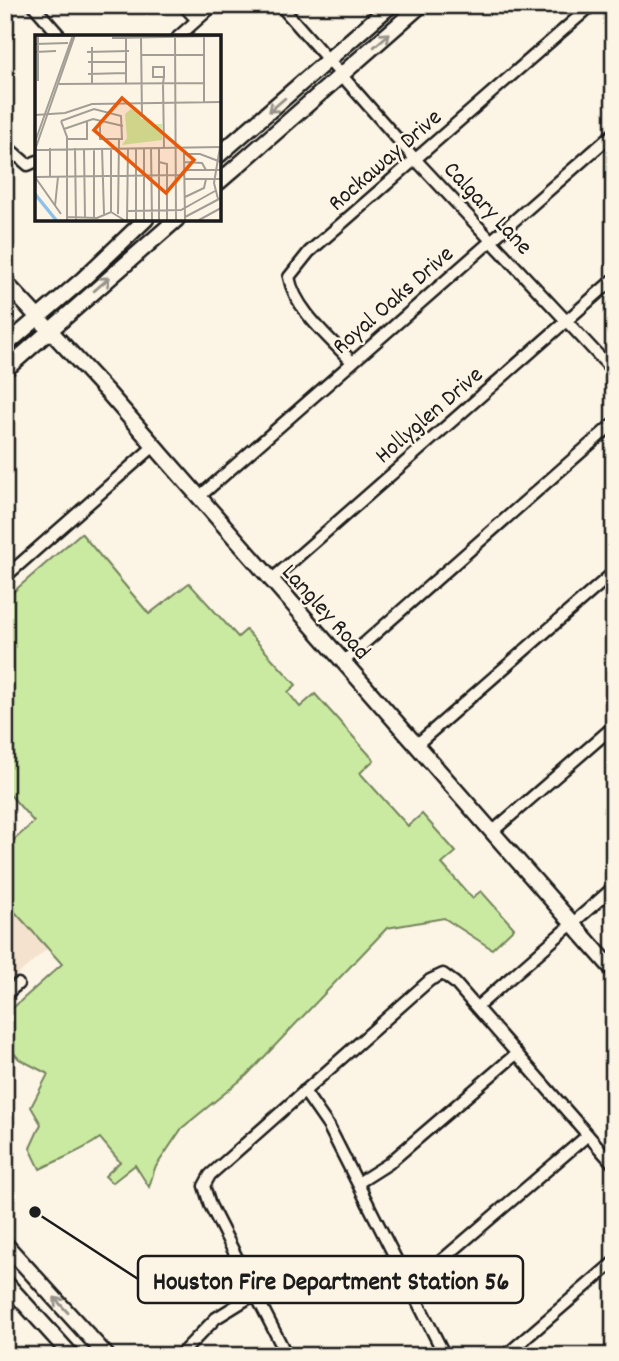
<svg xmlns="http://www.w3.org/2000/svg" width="619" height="1361" viewBox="0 0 619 1361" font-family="Dekko,sans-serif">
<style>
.built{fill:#f5e2ce}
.green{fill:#cbeaa1;stroke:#74835e;stroke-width:2}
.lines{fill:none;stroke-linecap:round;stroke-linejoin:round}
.street-casing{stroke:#1c1c1c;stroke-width:15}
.secondary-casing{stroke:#1c1c1c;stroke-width:19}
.street{stroke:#fcf5e5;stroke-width:10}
.secondary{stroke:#fcf5e5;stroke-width:14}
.oneway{stroke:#97938b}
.labels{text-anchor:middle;stroke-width:5;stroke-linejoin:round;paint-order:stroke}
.street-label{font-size:24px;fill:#1c1c1c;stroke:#fcf5e5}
.inset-river{fill:none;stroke:#8cc1e9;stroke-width:3.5}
.inset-road{fill:none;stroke:#a29e95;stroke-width:2}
.view{fill:#e8590c;fill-opacity:0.15;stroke:#e8590c;stroke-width:3.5}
.inset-edge{fill:none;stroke:#1c1c1c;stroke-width:3.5}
.leader{fill:none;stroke:#1c1c1c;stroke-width:2.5}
.callout-dot{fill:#1c1c1c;stroke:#fcf5e5;stroke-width:2.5}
.callout{fill:#fcf5e5;stroke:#1c1c1c;stroke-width:2.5}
.callout-label{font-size:26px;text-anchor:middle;font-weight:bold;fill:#1c1c1c}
</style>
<rect width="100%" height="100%" fill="#fcf5e5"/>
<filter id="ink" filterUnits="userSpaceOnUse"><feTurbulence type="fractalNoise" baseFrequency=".0143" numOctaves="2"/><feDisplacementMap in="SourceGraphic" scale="14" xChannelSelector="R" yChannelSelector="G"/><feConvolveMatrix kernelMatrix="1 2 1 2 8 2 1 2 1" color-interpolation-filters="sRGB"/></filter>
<g filter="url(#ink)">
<path class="built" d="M5,901L48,948L5,986Z"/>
<path class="green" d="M81,533L149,614L189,583L238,637L246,630L296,685L288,692L300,707L315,694L374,760L360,773L408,826L422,814L456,852L442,864L472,898L481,891L514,928L492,949L444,918L387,928L247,1075L182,1128L155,1168L149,1187L135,1165L112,1183L105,1176L120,1162L100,1138C81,1152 62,1158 40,1169L30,1148L41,1124L31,1107L48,1074L19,1059L5,1043V1015L62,964L5,901V848L34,822L5,789V599Z"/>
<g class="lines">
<g class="street-casing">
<path id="street" d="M33,5L61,37
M183,5L197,20
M280,5L415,159L614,372
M178,37L214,5
M5,145L28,165L37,161
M352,362C330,338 295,310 289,277L309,252L592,5
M199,497L614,133
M5,577L154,446
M270,581L614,279
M343,662L614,423
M415,746L614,572
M492,832L614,726
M5,995L18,984
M477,1007L614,887
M304,1091L329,1127L445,1356
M358,1183L388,1164L516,1054
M409,1283L435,1266L588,1135
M179,1356L216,1318L255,1294
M287,1356L210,1205L204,1186L210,1175L430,980L443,974L455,983L614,1165
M505,1356L614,1262"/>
</g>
<g class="secondary-casing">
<path id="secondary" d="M219,155L391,5
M219,182L421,5
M5,282L109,394L614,971
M5,346L83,279L146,219
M5,370L177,219
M5,1244L107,1356
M5,1282L72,1356"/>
</g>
<use href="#street" class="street"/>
<use href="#secondary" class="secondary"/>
</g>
<defs><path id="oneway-shaft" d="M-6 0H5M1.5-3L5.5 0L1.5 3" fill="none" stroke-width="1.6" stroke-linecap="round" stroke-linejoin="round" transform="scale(1.75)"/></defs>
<g class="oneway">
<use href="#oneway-shaft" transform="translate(382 40) rotate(-41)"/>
<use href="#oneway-shaft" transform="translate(277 105) rotate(139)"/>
<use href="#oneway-shaft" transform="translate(102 284) rotate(-41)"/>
<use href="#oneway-shaft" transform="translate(61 1305) rotate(-132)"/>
</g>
</g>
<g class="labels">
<g class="street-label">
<text transform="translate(384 159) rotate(-41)" y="8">Rockaway Drive</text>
<text transform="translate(489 207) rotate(47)" y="8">Calgary Lane</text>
<text transform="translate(392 299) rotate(-41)" y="8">Royal Oaks Drive</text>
<text transform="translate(428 414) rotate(-41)" y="8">Hollyglen Drive</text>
<text transform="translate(327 611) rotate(48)" y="8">Langley Road</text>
</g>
</g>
<g transform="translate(35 35)">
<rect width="186" height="186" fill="#fcf5e5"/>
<path d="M96,74L105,78L106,84H114L115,89H127V105L87,110L92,103L90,79Z" fill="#cbeaa1"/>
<path class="inset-river" d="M0,159L21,185"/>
<path class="inset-road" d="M140,0L141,185M1,1H36M169,2V67M77,3L186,1M91,3V49M106,3L107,81M0,9L33,8M57,12V49M0,17L21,16M52,17L94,16M106,20H169M53,27H91M53,39L91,38M3,46V0M24,49L169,48M0,80L30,78L57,69L186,67M26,86L59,74L86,81L87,104H65V86M26,86L32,102V185M29,94L58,84L88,91M32,104H52V86M0,107L38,0M15,113V142M40,113L41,185M67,113L69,179M76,113V177M101,113V185M109,113V185M116,113L117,185M124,113V185M129,113L128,48L129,42V32H118V42H129M49,114L50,183M59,114V183M0,115L186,112M0,115L40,0M124,127L132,129V185M149,127L167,128L171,135M149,135H186M0,142L149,140M0,142L26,179M149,144H186M150,162L169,153L171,144M183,164L179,148L185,112M20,171L23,142M93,176L146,175L180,156M83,179L84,104M32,182L62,183L76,177L89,185M150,182L186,163M92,185L93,113M150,185L149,119H165L186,127M164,185L186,173"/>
<path class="view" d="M87,63L159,125L131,158L59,95Z"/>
<rect width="186" height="186" class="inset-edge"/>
</g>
<path class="leader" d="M35 1212L138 1279"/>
<circle class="callout-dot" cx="35" cy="1212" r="7"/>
<rect class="callout" x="138" y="1256" width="385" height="47" rx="7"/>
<g class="callout-label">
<text x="331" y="1289">Houston Fire Department Station 56</text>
</g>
<rect width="619" height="1361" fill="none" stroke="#fcf5e5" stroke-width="28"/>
<rect x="14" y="14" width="591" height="1333" fill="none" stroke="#1c1c1c" stroke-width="2.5" filter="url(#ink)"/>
</svg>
